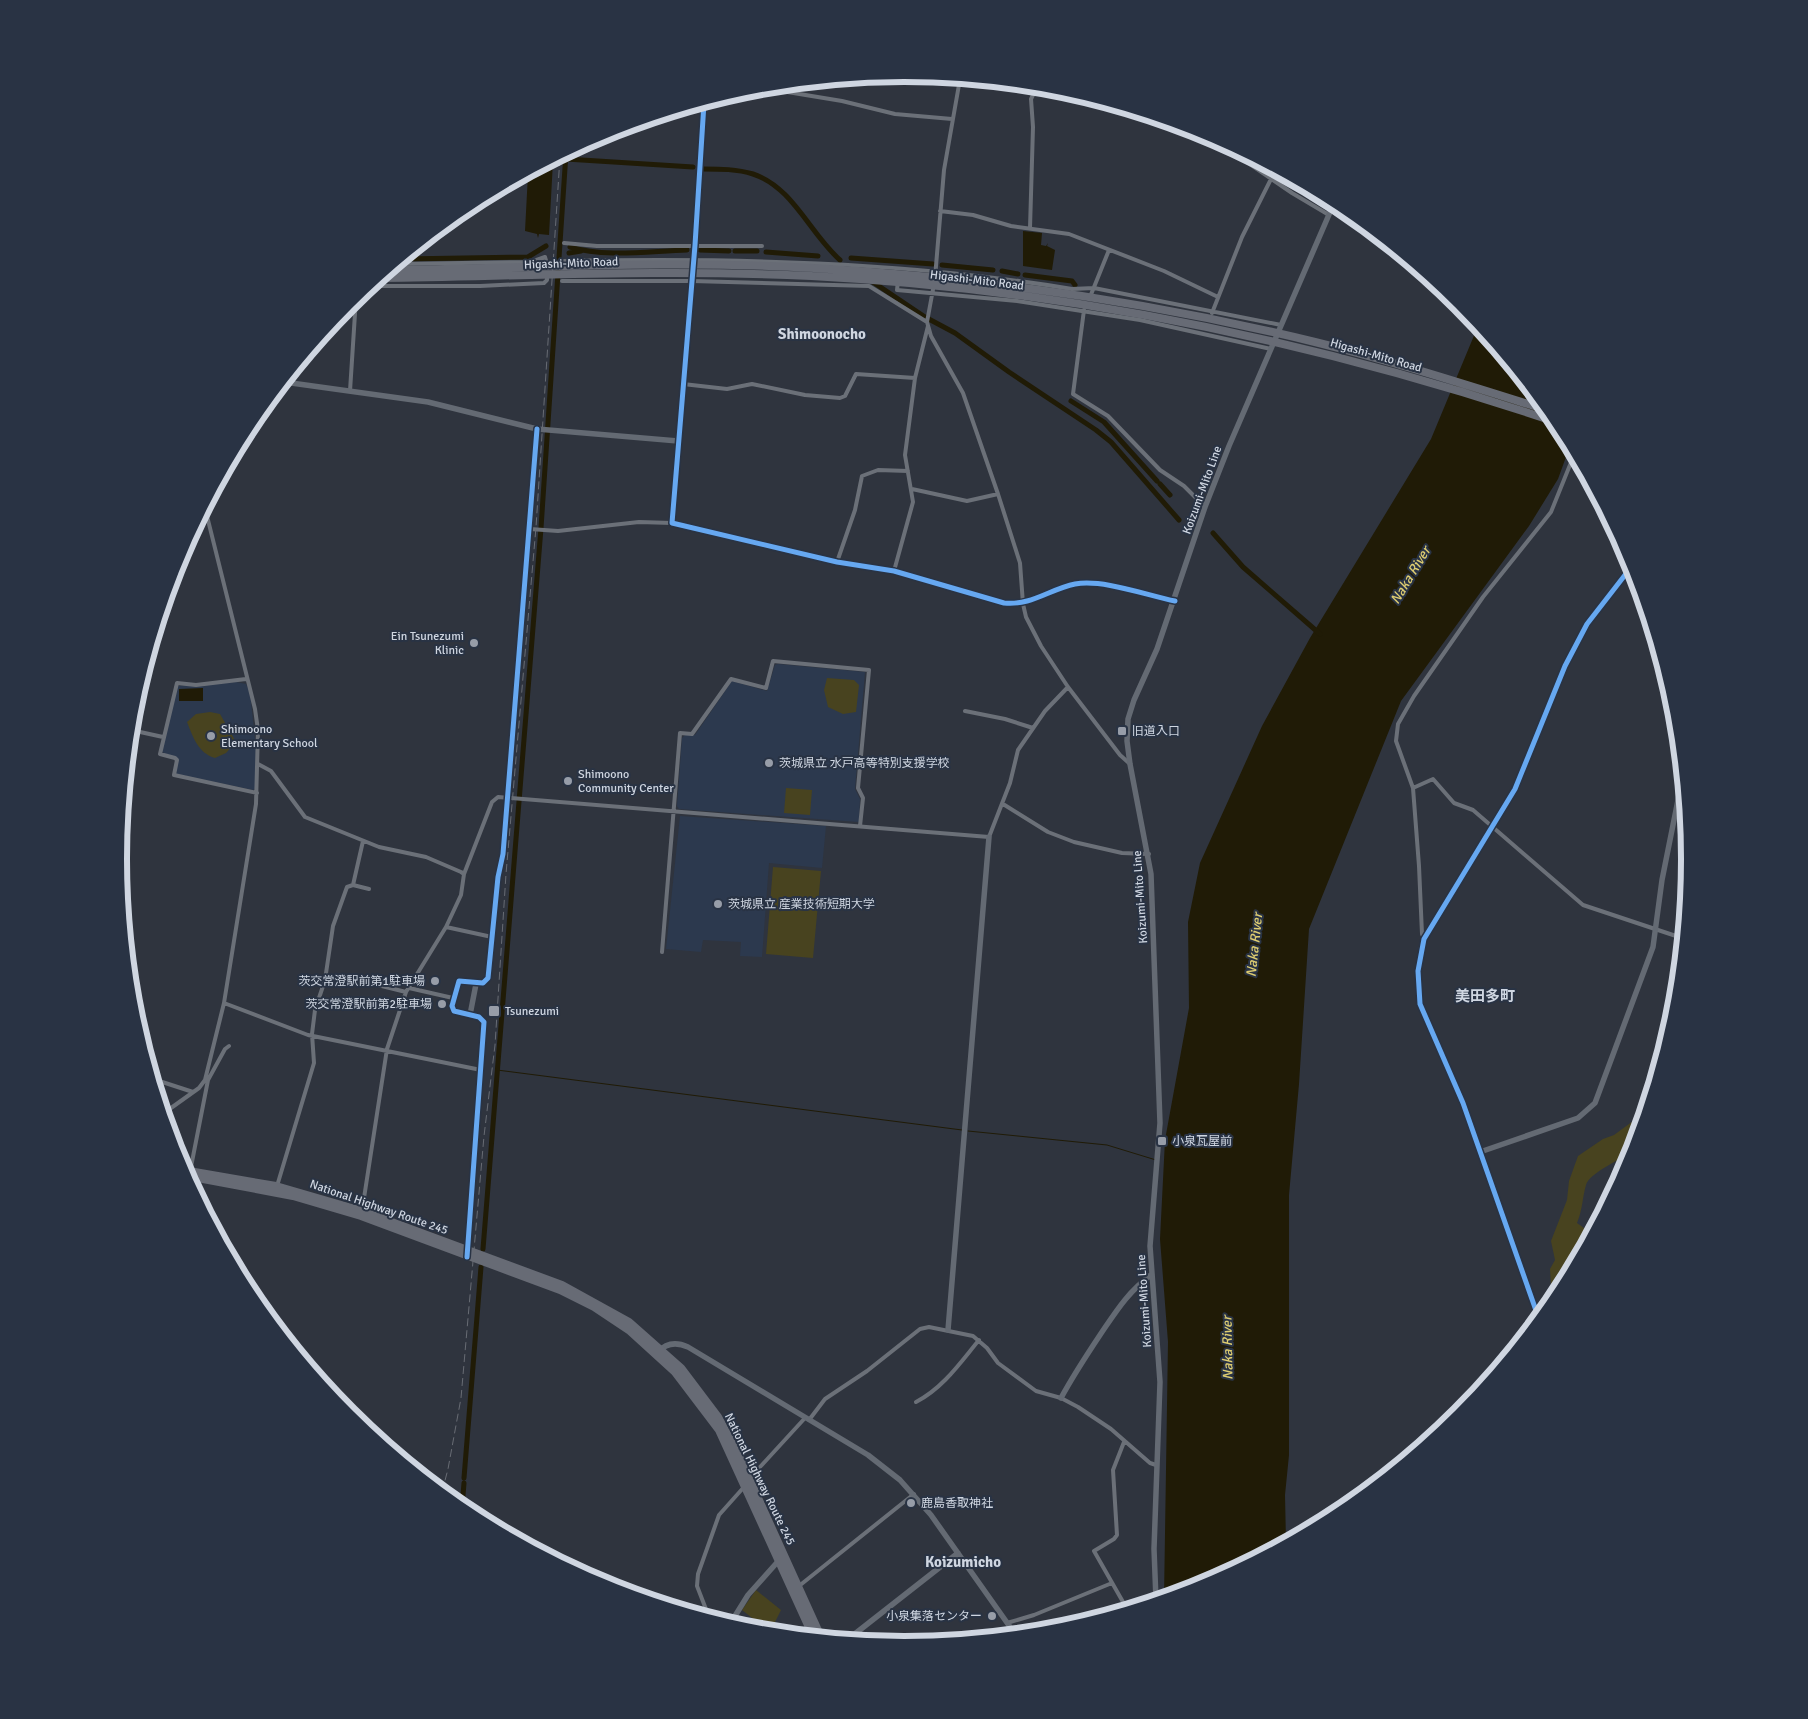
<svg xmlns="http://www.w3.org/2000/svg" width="1808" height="1719" viewBox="0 0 1808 1719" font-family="Signika,'Noto Sans JP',sans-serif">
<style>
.built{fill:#2c394e}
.green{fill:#48431f}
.water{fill:#201b06}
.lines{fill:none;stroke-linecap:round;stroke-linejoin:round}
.stream{stroke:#201b06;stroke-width:1}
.canal{stroke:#201b06;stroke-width:5}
.street{stroke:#6b7078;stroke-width:4}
.secondary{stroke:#646a73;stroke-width:5.5}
.highway{stroke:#676b75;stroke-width:8}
.rail{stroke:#686c74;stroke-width:1;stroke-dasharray:8 4;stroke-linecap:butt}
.highway-bridge{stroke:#676b75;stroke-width:8}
.cycleway-casing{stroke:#293344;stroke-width:8}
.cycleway{stroke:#66a8f1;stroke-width:5}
.poi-dot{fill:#979da8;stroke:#293344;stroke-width:2}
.labels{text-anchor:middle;stroke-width:4;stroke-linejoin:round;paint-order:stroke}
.street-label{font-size:12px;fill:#cfd6e1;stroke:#293344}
.poi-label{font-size:12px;fill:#cfd6e1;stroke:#293344;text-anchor:start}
.water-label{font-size:14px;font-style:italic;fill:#decd71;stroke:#293344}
.quarter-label{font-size:15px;font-weight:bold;fill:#cfd6e1;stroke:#293344}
.rim{fill:none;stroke:#cfd6e1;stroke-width:6}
</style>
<rect width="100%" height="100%" fill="#2f343e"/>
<path class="built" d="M778,664L865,672L855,789L860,799L859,822L679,809L677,806L682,738L685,735H695L732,681L767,691L775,665Z
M236,682L246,684L250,693L256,748L255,789L253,790L176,774L178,759L162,752L177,686Z
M680,816L826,826L822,868L769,863L762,957L740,956L741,942L703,940L701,952L666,949Z"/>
<path class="green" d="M827,678L854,680L859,685L856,712L843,714L828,707L824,690Z
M210,712L220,714L236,742L226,753L215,758C198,753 193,737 187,722L196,714Z
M786,788L812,790L810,815L784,813Z
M773,867L821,871L813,958L766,954Z
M1633,1121H1642L1633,1151C1622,1159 1589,1173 1586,1185C1582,1199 1583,1208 1577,1223L1591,1233L1583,1248L1577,1252L1579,1256L1552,1303L1550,1269L1555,1260L1551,1241L1567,1200L1569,1181L1578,1156L1603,1139L1614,1135Z
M756,1590L781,1610L770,1632L742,1610Z"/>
<path class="water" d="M553,161L549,235L539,234L538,238L537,234L525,231L528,174Z
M1023,231L1042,233L1041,245L1046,246L1048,243L1047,246L1055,250L1052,270L1023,266Z
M1478,326L1557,423L1570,446L1558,479L1529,526L1401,701L1309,929L1299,1084L1289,1195V1455L1285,1495L1286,1542L1204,1586L1164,1598L1168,1342L1160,1239L1165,1140L1189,1008L1188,922L1200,863L1262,726L1310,638L1431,439Z
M203,688V701H179V689Z"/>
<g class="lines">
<path class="stream" d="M497,1070L962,1130
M968,1131L1107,1145L1156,1160"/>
<path class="canal" d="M566,159L693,167
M703,169C720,169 737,169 753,174C793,187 810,234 840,260
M570,247C606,258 649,251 687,250
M700,250L729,251
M735,251H757
M766,252L818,256
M569,253L581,251
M851,258L933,264
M403,259L528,257L546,246
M942,265L993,270
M1002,271L1018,274
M858,272L925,317L955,333L1009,372L1096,430L1111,442L1179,520
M1025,275L1072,281L1075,285
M1071,401L1104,422L1157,481
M1160,484L1170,495
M1213,533L1243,567L1320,634
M483,1249L541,528L566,153
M464,1478L481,1267
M462,1508L464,1483"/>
<path class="street" d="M763,88L842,101L895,114L952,119
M1210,137L1292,193L1329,215
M940,211L973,215L1011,226L1069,234L1164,271L1218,297
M1030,228L1033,127L1031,99L1037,87
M564,243L597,246H762
M563,261C733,258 903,261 1072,289L1094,288L1281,325
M397,264L531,262L545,257L548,267
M935,278L944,170L960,79
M562,281H692L869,286L927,322
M898,281L897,290L1017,301L1140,320L1271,349
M934,284L927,322L931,336L963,393L998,494L1020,563L1023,604L1026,617L1041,646L1068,687L1120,755L1130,764
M370,286H480L544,283L547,280V274
M1090,297L1109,250
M1084,310L1073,394L1108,416L1160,470L1184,486L1205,507
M1212,313L1242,237L1275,171
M683,384L727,389L752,384L805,395L840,398L845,396L856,374L915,378
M350,391L356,298
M912,489L967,501L998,494
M530,529L558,531L639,522L672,523
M837,562L855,510L862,476L878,470L908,471
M894,571L913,502L905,455L915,378L928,326
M246,679L196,685L177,683L160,754L175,758L177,760L174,775L257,793
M965,711L1005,719L1033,728
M131,730L163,737
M258,764L271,771L305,817L379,847L426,857L461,872L464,874L461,895L446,927L492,937
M1413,788L1433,779L1454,803L1473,810L1583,905L1682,938
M1003,804L1048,832L1074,842L1122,853L1149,854
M464,874L492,802L498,797L989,837L1010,783L1018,750L1045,711L1068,687
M353,885L363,841
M1424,939L1422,934L1419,866L1413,788L1396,741L1398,724L1414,696L1483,597L1551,512L1574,455
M662,952L680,733L692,734L731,679L766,688L773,661L869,670L858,788L863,798L860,826
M325,980L345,977L406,992
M409,988L453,998
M224,1003L308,1035L481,1070
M153,1079L193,1092
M1455,1085L1420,1004L1417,983L1421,946L1515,789L1565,666L1587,624L1632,566
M164,1113L199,1088L205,1080L224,1003L256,804L258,730L255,709L205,508
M190,1172L208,1080L225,1049L229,1046
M277,1186L314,1063L312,1034L315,1010L325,980L333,926L347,887L353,885L369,889
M362,1211L387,1049L406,992L446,927
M916,1402C943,1388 960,1363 979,1340
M809,1420L825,1399L867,1371L920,1329L929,1327L973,1336L987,1348L998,1363L1036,1391L1061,1398L1078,1407L1111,1429L1150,1463L1156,1465
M1124,1442L1113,1470L1117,1535L1114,1539L1094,1551L1127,1609
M749,1479L805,1418
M799,1586L914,1494
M709,1617L697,1586L698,1574L719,1515L744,1487
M1007,1623L1034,1615L1112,1583"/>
<path class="secondary" d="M704,103L695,245L672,523L837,562L894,571L1004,603C1031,606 1050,589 1075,584C1103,579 1146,595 1175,601
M284,382L428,402L537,429L678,441
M470,1015L476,984
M1455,1085L1463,1103L1539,1319
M1480,1152L1578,1118L1595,1103L1653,947L1662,880L1682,780
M467,1252L484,1022L479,1017L454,1011L452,1006L459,981L483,983L488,978L498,877L503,854L537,429
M948,1330L989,837
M658,1352C667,1342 677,1342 688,1347L868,1455L900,1480L931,1515L1015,1634
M1061,1398C1073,1376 1086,1356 1100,1335C1117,1310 1127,1293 1152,1274
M1156,1600L1154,1549L1160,1382L1150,1246L1160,1123L1151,874L1130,764L1127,741L1128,719L1134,700L1157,649L1205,507L1229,446L1334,203
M730,1624L748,1595L781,1558
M847,1640L958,1553"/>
<path class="highway" d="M183,1170L276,1186L362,1211L562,1285L629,1322L681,1368L718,1417L739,1456L821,1637
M187,1176L293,1196L361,1216L560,1290L594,1307L630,1331L675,1372L719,1430L813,1636"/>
<path class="rail" d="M442,1492L448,1469L461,1398L484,1136L495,1045L506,874L536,527L560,157"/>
<path class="highway-bridge" d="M389,270C531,268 673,260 814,268C983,278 1151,302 1315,342C1393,361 1470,386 1547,410
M380,278C524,276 668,269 811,276C1066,289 1315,341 1556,422"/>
<g class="cycleway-casing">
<path id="cycleway" d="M704,103L695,245L672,523L837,562L894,571L1004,603C1031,606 1050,589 1075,584C1103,579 1146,595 1175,601
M467,1257L484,1022L479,1017L454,1011L452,1006L459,981L483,983L488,978L498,877L503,854L537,429
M1539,1319L1463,1103L1420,1004L1418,971L1424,939L1515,789L1565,666L1587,624L1632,566"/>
</g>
<use href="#cycleway" class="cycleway"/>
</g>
<g class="poi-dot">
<circle cx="474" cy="643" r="5"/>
<rect x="1117" y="726" width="10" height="10" rx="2.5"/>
<circle cx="211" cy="736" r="5"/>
<circle cx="769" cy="763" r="5"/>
<circle cx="568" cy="781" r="5"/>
<circle cx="718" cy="904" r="5"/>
<circle cx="435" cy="981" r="5"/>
<circle cx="442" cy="1004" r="5"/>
<rect x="488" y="1005" width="12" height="12" rx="2.5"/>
<rect x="1157" y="1136" width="10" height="10" rx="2.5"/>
<circle cx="911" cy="1503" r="5"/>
<circle cx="992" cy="1616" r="5"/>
</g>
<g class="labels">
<g class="street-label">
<text transform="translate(571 263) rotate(-2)" y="4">Higashi-Mito Road</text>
<text transform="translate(977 280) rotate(7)" y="4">Higashi-Mito Road</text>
<text transform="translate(1376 355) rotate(16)" y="4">Higashi-Mito Road</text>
<text transform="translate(1202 490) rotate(-70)" y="4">Koizumi-Mito Line</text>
<text transform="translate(1140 897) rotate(-94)" y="4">Koizumi-Mito Line</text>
<text transform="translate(379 1207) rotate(19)" y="4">National Highway Route 245</text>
<text transform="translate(1144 1301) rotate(-94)" y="4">Koizumi-Mito Line</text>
<text transform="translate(760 1479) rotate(64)" y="4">National Highway Route 245</text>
</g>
<g class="poi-label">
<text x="464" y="640" text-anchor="end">Ein Tsunezumi<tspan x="464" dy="14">Klinic</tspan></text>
<text x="221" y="733">Shimoono<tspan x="221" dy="14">Elementary School</tspan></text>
<text x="1132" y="735">旧道入口</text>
<text x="779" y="767">茨城県立 水戸高等特別支援学校</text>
<text x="578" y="778">Shimoono<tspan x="578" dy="14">Community Center</tspan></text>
<text x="728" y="908">茨城県立 産業技術短期大学</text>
<text x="425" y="985" text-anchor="end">茨交常澄駅前第1駐車場</text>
<text x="432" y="1008" text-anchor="end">茨交常澄駅前第2駐車場</text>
<text x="505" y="1015">Tsunezumi</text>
<text x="1172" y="1145">小泉瓦屋前</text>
<text x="921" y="1507">鹿島香取神社</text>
<text x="982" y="1620" text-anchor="end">小泉集落センター</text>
</g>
<g class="water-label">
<text transform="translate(1410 575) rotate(-59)" y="5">Naka River</text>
<text transform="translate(1254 945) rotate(-84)" y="5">Naka River</text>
<text transform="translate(1227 1348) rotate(-91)" y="5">Naka River</text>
</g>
<g class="quarter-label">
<text x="822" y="339">Shimoonocho</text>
<text x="1485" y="1001">美田多町</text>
<text x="963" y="1567">Koizumicho</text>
</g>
</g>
<path d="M0 0H1808V1719H0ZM127 859a777 777 0 1 1 1554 0a777 777 0 1 1-1554 0Z" fill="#293344" fill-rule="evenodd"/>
<path class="rim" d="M127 859a777 777 0 1 1 1554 0a777 777 0 1 1-1554 0Z"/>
</svg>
